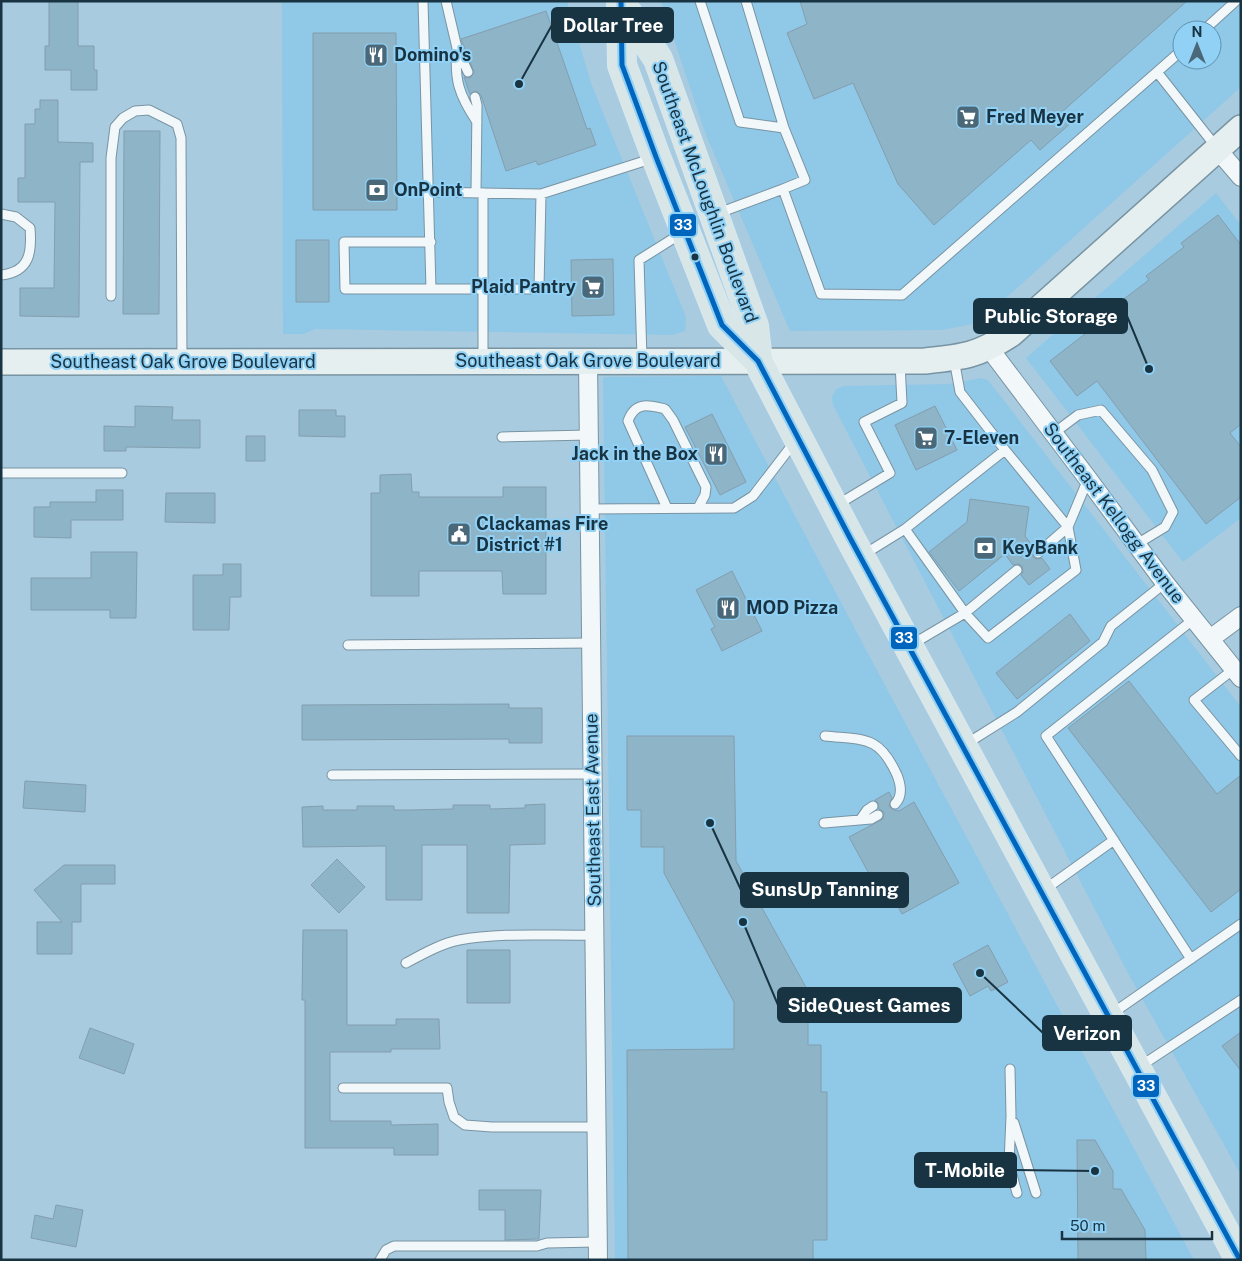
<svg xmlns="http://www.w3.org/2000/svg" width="1242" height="1261" viewBox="0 0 1242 1261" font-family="'Public Sans',sans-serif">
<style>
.built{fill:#90c8e7;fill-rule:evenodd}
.building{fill:#8eb4c8;stroke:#839eae}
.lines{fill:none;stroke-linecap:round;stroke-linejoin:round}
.lane-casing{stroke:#7894a3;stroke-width:11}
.street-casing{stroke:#7894a3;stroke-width:20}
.secondary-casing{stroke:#7894a3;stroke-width:28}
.primary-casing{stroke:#d8e8f1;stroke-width:30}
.lane{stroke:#f2f7fa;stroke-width:9}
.street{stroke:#f2f7fa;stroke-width:18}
.secondary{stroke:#e5eff0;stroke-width:25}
.primary{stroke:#d8e6e7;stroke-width:28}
.bus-1-casing{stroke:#91d1f6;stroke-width:9}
.bus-1{stroke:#0065bd;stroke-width:5}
.bus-dot{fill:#183341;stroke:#91d1f6;stroke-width:2}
.labels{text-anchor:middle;stroke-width:4;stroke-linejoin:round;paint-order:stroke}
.poi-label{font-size:18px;font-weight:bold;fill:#183341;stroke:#91d1f6;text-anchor:start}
.street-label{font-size:18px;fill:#183341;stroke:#91d1f6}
.leader{fill:none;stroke:#183341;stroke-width:2}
.callout-dot{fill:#183341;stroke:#91d1f6;stroke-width:2}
.callout{fill:#183341;stroke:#183341;stroke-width:2}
.callout-label{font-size:19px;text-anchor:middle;font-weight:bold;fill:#fff}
.line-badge{stroke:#91d1f6;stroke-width:2}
.badge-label{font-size:14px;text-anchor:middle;font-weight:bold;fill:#fff}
</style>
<rect width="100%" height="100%" fill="#a8cbdf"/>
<path class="built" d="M282,1H567L591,83L686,317L685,331L673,335L315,329L304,334H283Z
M661,1H1241V87L978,323L942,330L790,331L706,135ZM1182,30H1212V60H1182Z
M1216,193L1241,225V518L1183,562L1026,358Z
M721,376L880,676L1194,1260H615L603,377Z
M981,378L988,380L1241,707V1175L1129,975L833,405L832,397L836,389L844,386L949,384Z"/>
<path class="building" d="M49,1H78V46H94V70H97V90H71V70H45V46H49Z
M800,1H1187L1063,111L1072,122L1040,150L1031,140L934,225L898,184L853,83L814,99L787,33L807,24Z
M546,11L587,129L590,128L596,145L538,165L536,161L506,171L481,95L476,91L470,94L464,77L470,78L474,72L461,39Z
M313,33H396L397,210H313Z
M40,100H58V142L93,143V162H80L79,317L20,316V288H54L55,202H18V178H25V124H35V109H40Z
M124,131H160L159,314H123Z
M1218,215L1241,245V424L1230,433L1241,447V497L1206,524L1097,381L1077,396L1050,361L1103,320L1100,317L1149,280L1146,276L1184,247L1181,243Z
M296,240H329V302H296Z
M613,259L614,315L572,316L571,260Z
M135,406L173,407L172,420H200V448L126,447V451H104V426L135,427Z
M935,406L957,450L916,470L895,425Z
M299,410H336V416H345V437L299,436Z
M712,414L746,482L720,495L685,427Z
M246,436H265V461H246Z
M411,474L412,492H419V497H503V487H546V594H503L502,571H419V596H371V493H380V475Z
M96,490H123V520H71V538L34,537V507H50V502H96Z
M166,493H215V523L165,522Z
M970,499L1029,507L1025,536L1034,548L1032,551L1033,557L1036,559L1042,558L1050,569L1029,585L1021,575L1023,572L1022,566L1019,564L1013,565L1005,554L959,591L929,552L967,522Z
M91,552H137L136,618H110V610H31V578H91Z
M223,564H241V597H230L229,630H193V575H223Z
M732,571L762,631L722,651L711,629L715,627L696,590Z
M1070,614L1090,641L1017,699L996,673Z
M1129,681L1217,794L1241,775V889L1211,912L1068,728Z
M509,704V708H542V743H509V739L302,740V705Z
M627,736H734L736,861L808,991V1045H821V1092H827V1240H813V1260H628L627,1050L734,1049V1002L664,873V847H641V810H627Z
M25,781L86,785L85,812L23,808Z
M889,792L892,798L889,806L894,810L899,811L914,802L959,883L902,914L882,876L873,881L849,837L883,819L884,812L879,809L878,803L875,800Z
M545,804V844L510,845L509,913H467V845H422V900H386V846L303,847L302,807L323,806V810H357V806H394V810H411L453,809V805H490V809L525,808V805Z
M337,859L365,887L339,913L311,885Z
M64,865H115V884H81V922H72V954H37V922H62L34,890Z
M303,930H347V1025H396V1019H439L440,1049H391V1052H330V1121H391V1125L438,1124V1155H394V1148H305V1000H302Z
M988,945L1008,982L991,991L988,986L970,996L953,964Z
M467,950H510V1003H467Z
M90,1028L134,1044L124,1074L79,1058Z
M1241,1032V1071L1222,1046Z
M1077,1140H1095L1113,1171V1189H1121L1145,1230L1146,1260H1078Z
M479,1190H541L539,1239L505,1240V1210H479Z
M56,1205L83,1210L76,1247L31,1238L35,1215L53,1219Z"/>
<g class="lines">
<g class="lane-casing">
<path id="lane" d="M423,1L431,289
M446,1L457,48L468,72
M700,1L740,122L784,128
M746,1L784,128L805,180L783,189
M1204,30L1236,1
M457,48C454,80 459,95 477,122
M1157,72L1182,50
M475,97L477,105L476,193
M427,192L541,194L654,158
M483,193V360
M1,214L16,217L30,228C32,252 30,272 1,275
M716,214L783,189L821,294L902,295L1157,72L1217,148
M431,242H344L345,289H539L541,194
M111,296V158L115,127L123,118L135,111L149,110L177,124L181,138L182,361
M642,359L639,260L682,233
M1054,433L1078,415L1101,410L1152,470L1173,512L1165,527L1137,544
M502,437L589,435
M1,473H122
M837,505L890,473L864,422L902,403L900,363
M667,508L628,421C635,401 649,405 665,409L673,420L706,487L705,495L698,508
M589,509L734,508L753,496L796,440
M905,529L965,613L988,638L1076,570L1068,527L1005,450L960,392L954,359
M1038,553L1068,527L1088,479
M863,555L905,529L1005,450
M348,645L591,643
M911,645L965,613L1017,570
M1234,669L1194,700L1241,756
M825,736C864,740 879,735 897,775C901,785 903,796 895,804
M966,744L1017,712L1103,642L1111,626L1165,583
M332,775L592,774
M860,820L867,810L873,806
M824,823L871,819L878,815
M1044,890L1114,840
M1191,959L1046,736L1194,619
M406,963C423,954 440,944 459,940C501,932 551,936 594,935
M1110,1015L1241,924
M1139,1067L1241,1000
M1010,1069L1011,1116L1009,1164L1017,1193
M343,1088H447L449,1102L454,1117L465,1125L492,1127H596
M1014,1123L1036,1193
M380,1260L386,1250L394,1246H537L547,1243L597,1242"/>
</g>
<g class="street-casing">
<path id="street" d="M1217,149L1241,177
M989,348L1088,479L1165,583L1241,678
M588,361L598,1260
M1210,639L1241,616"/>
</g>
<g class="secondary-casing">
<path id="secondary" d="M1,362L925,361C964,357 977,356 1011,334L1241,128"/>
</g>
<g class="primary-casing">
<path id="primary" d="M621,1L622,65L656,157L722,325L758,361L849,536L1240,1260
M621,3L658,59L754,326L758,361"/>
</g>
<use href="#lane" class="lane"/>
<use href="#street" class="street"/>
<use href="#secondary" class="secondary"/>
<use href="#primary" class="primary"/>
<g class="bus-1-casing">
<path id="bus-1" d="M621,1L622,65L656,157L722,325L758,361L849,536L1240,1260"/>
</g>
<use href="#bus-1" class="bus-1"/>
</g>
<defs>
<g id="restaurant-square" transform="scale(1.25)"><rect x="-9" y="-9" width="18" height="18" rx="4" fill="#4a6878" stroke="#91d1f6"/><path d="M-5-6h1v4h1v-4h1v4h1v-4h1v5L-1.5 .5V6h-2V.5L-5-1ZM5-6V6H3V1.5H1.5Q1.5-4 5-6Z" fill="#fff"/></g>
<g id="supermarket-square" transform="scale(1.25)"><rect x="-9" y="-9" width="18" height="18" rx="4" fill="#4a6878" stroke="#91d1f6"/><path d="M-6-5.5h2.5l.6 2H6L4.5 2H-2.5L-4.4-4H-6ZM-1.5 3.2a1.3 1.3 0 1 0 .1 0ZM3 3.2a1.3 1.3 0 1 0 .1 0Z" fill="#fff"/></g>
<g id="bank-square" transform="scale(1.25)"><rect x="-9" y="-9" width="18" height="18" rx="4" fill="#4a6878" stroke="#91d1f6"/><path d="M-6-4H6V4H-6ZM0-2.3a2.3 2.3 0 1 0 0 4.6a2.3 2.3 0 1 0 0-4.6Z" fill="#fff"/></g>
<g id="civic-square" transform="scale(1.25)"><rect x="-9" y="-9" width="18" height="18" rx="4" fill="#4a6878" stroke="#91d1f6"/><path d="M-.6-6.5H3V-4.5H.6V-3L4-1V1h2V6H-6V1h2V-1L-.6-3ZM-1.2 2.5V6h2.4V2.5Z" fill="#fff"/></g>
</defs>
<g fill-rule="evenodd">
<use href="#restaurant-square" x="376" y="55"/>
<use href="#supermarket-square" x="968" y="117"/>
<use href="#bank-square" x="377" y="190"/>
<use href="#supermarket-square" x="593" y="287"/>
<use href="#supermarket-square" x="926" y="438"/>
<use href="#restaurant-square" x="716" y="454"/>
<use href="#civic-square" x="459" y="534"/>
<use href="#bank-square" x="985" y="548"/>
<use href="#restaurant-square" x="728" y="608"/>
</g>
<circle class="bus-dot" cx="695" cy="257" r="4.5"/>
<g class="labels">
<g class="poi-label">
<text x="394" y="61">Domino's</text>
<text x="986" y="123">Fred Meyer</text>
<text x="394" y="196">OnPoint</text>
<text x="576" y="293" text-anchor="end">Plaid Pantry</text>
<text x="944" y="444">7-Eleven</text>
<text x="698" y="460" text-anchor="end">Jack in the Box</text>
<text x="476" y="530">Clackamas Fire<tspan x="476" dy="21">District #1</tspan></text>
<text x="1002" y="554">KeyBank</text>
<text x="746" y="614">MOD Pizza</text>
</g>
<g class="street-label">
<text transform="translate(705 192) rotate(70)" y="6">Southeast McLoughlin Boulevard</text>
<text x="588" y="367">Southeast Oak Grove Boulevard</text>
<text x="183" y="368">Southeast Oak Grove Boulevard</text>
<text transform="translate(1114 513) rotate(53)" y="6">Southeast Kellogg Avenue</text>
<text transform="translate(593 810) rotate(-91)" y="6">Southeast East Avenue</text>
</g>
</g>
<path class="leader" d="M519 84L552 25M1149 369L1127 316M710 823L741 890M743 922L778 1005M980 973L1043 1033M1095 1171L1016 1170"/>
<g class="callout-dot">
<circle cx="519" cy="84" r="5"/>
<circle cx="1149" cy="369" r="5"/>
<circle cx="710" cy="823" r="5"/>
<circle cx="743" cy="922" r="5"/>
<circle cx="980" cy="973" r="5"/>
<circle cx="1095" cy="1171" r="5"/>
</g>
<g class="callout">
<rect x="552" y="8" width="121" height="34" rx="5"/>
<rect x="974" y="299" width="153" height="34" rx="5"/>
<rect x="741" y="873" width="167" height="34" rx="5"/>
<rect x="778" y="988" width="183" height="34" rx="5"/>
<rect x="1043" y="1016" width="88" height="34" rx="5"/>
<rect x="915" y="1153" width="101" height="34" rx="5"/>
</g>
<g class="callout-label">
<text x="613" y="32">Dollar Tree</text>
<text x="1051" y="323">Public Storage</text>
<text x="825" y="896">SunsUp Tanning</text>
<text x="869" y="1012">SideQuest Games</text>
<text x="1087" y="1040">Verizon</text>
<text x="965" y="1177">T-Mobile</text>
</g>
<g class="line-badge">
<rect x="669" y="213" width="28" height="24" rx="5" fill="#0065bd"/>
<rect x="890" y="626" width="28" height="24" rx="5" fill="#0065bd"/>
<rect x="1132" y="1074" width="28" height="24" rx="5" fill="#0065bd"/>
</g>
<g class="badge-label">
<text x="683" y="230">33</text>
<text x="904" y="643">33</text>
<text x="1146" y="1091">33</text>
</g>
<rect width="1242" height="1261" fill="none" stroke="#183341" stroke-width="5"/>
<g transform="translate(1197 45)"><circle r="24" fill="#91d1f6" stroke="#6192ae"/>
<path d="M0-4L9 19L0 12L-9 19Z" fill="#4a6878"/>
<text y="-8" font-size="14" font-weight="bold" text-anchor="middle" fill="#183341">N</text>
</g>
<path d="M1062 1231v8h150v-8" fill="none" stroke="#183341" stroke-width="2.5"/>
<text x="1070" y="1231" font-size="15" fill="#183341" stroke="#91d1f6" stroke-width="4" paint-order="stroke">50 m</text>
</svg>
